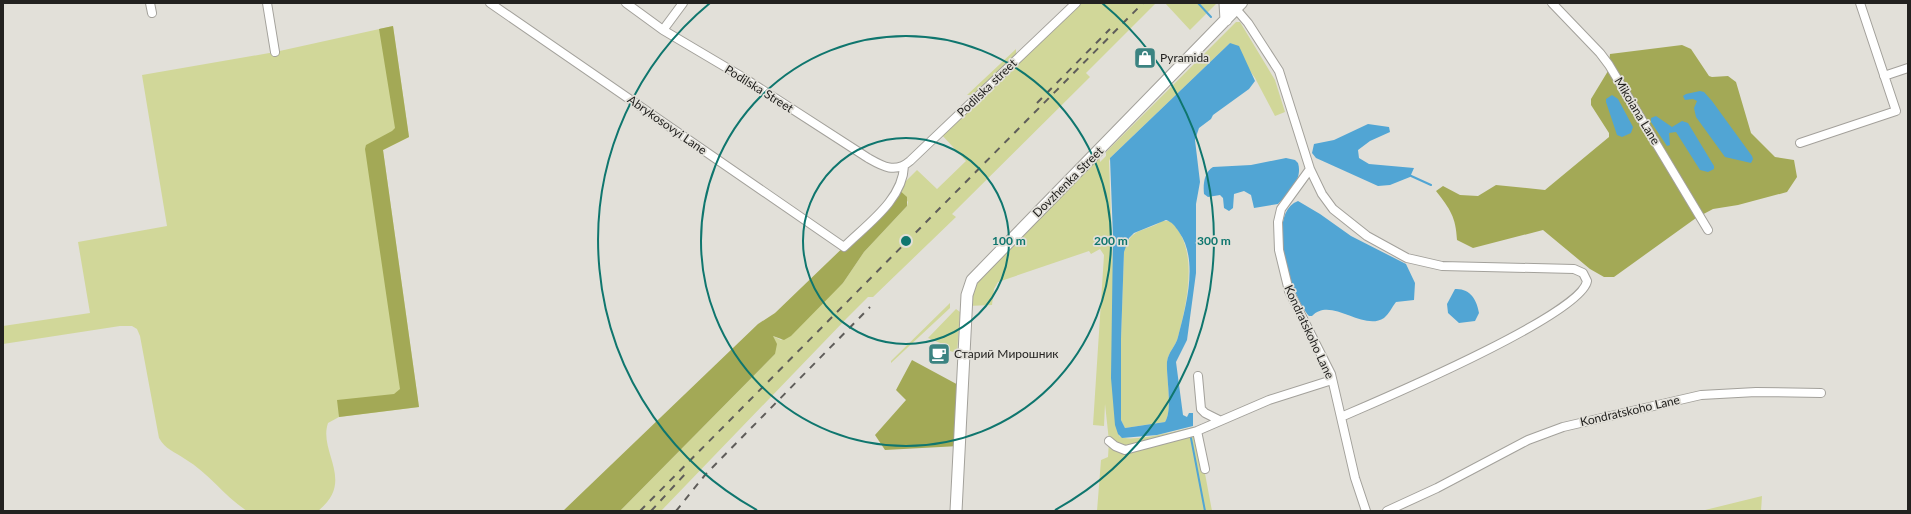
<svg xmlns="http://www.w3.org/2000/svg" width="1911" height="514" viewBox="0 0 1911 514" font-family="Lato,sans-serif">
<style>
.green{fill:#d1d799}
.forest{fill:#a3a956}
.water{fill:#51a5d4;fill-rule:evenodd}
.lines{fill:none;stroke-linecap:round;stroke-linejoin:round}
.stream{stroke:#51a5d4;stroke-width:2}
.minor-casing{stroke:#a3a19b;stroke-width:10}
.tertiary-casing{stroke:#a3a19b;stroke-width:12}
.secondary-casing{stroke:#a3a19b;stroke-width:13}
.minor{stroke:#fff;stroke-width:8}
.tertiary{stroke:#fff;stroke-width:10}
.secondary{stroke:#fff;stroke-width:11}
.rail{stroke:#5f5d5a;stroke-width:2;stroke-dasharray:7 7;stroke-linecap:butt}
.ring{fill:none;stroke:#0f766e;stroke-width:2}
.labels{text-anchor:middle;stroke-width:3.5;stroke-linejoin:round;paint-order:stroke}
.poi-label{font-size:12px;fill:#232220;stroke:#e2e0d9;text-anchor:start}
.street-label{font-size:12px;fill:#232220;stroke:#e2e0d9}
.centre{fill:#0f766e;stroke:#e2e0d9;stroke-width:2}
.ring-label{font-size:12px;text-anchor:middle;font-weight:bold;fill:#0f766e;stroke:#e2e0d9;stroke-width:3.5;stroke-linejoin:round;paint-order:stroke}
</style>
<rect width="100%" height="100%" fill="#e2e0d9"/>
<path class="green" d="M1077,3H1156L1086,73L1090,77L952,214L956,217L873,297H868L846,319L661,511H620L775,354L773,336L781,340L843,283L864,252L907,206L908,202L898,189L917,170L937,189L966,161L940,133Z
M1165,3H1216V4L1190,30Z
M1236,22H1240L1275,80L1285,112L1275,116L1255,78L1230,43L1111,157L1109,161L1119,436C1130,444 1179,430 1193,427L1197,431L1212,511H1097L1101,460L1108,457L1109,441L1105,404L1104,426L1093,425L1104,255L1100,249L1091,254L1089,251L998,282L994,289L992,305L967,306L969,287L1099,150L1100,162L1106,156V152Z
M393,26L409,137L383,150L419,407L339,417L328,423C318,452 356,481 318,511H247C224,496 209,473 185,459C175,452 165,449 159,438L140,336L137,329L132,326H120L3,344V326L90,313L78,242L167,226L142,75L275,52Z
M1016,49V54L974,95H967Z
M1162,221H1170C1200,247 1187,303 1178,337C1176,346 1168,352 1167,362C1166,378 1173,410 1165,422L1125,428L1121,420V339L1124,252C1130,226 1145,233 1162,221Z
M950,303V308L891,363V361Z
M956,309L960,312L957,353L950,351V347L928,338Z
M1762,496L1761,511H1701Z"/>
<path class="forest" d="M393,26L409,137L383,150L419,407L339,417L337,400L394,394L400,389L365,149L366,145L392,131L395,128L379,29Z
M1682,45L1691,49L1709,76L1712,77L1728,76L1736,82L1751,133L1775,157L1794,160L1797,177L1787,192L1738,205L1713,209L1696,218L1614,277H1604L1590,269L1543,230L1473,248L1457,240C1456,217 1450,209 1436,191L1443,186L1460,195L1478,196L1496,185L1545,190L1609,137V133L1591,105V99L1608,71L1610,54Z
M898,189L907,197V206L864,252L843,283L791,336L784,340L773,336L777,344L775,354L620,511H563L758,324L775,313L880,212Z
M912,360L962,387L959,446L885,450L875,435L906,400L896,390Z"/>
<path class="water" d="M1230,43L1239,46L1255,81L1249,89L1213,115L1211,119L1199,128L1195,140L1200,182L1196,204V273L1187,340L1176,362L1183,415L1187,417L1189,413H1193V426L1157,435L1122,438L1118,434L1115,425L1111,378L1113,237L1110,158ZM1166,220C1172,222 1175,226 1179,232C1199,260 1186,306 1178,337C1176,346 1168,352 1167,362C1166,377 1173,410 1165,422L1125,428L1121,420V339L1124,252L1129,238L1134,233Z
M1700,91L1704,92L1712,101L1752,156L1753,159L1751,163L1725,157L1696,117L1694,108L1697,101L1693,99L1685,100L1683,96L1686,94Z
M1612,95L1618,99L1633,127L1631,133L1622,137L1617,135L1606,102V99Z
M1656,116L1672,127L1682,121L1688,123L1714,166V169L1708,172L1700,170L1676,132L1669,133L1670,145L1667,146L1651,122V118Z
M1368,124L1389,127L1390,132L1370,141L1358,150L1359,158L1369,164L1414,168L1410,177L1390,185L1378,186L1316,158L1312,153L1314,144L1334,140Z
M1286,158L1295,160L1298,163C1303,179 1289,194 1278,204L1254,208L1251,195L1244,191L1234,194L1233,208L1229,211L1224,208L1223,198L1220,195L1208,197L1204,194C1203,185 1204,172 1213,167L1251,165Z
M1298,201L1320,214L1351,236L1406,264L1415,283L1414,300L1396,302C1392,307 1389,314 1384,318C1363,332 1331,296 1312,316H1309C1292,297 1264,214 1298,201Z
M1455,289C1470,288 1477,300 1479,313L1475,321L1459,323L1448,313L1447,304Z"/>
<g class="lines">
<path class="stream" d="M1198,3L1211,17
M1409,175L1431,185
M1191,438L1205,511"/>
<g class="minor-casing">
<path id="minor" d="M150,3L152,13
M267,3L275,52
M490,3L844,247C866,225 903,200 904,166
M626,3L663,30L744,78L868,158C882,166 895,174 910,161L1076,3
M1552,3L1600,53L1609,65L1708,230
M1236,9L1248,23L1279,71L1310,169L1281,209L1278,222L1279,250L1289,291L1331,374L1355,478L1366,511
M663,30L683,3
M1884,76L1908,68
M1800,143L1896,111L1860,3
M1310,169L1322,194L1333,209L1367,236L1407,258L1442,266L1574,269L1583,273L1587,281C1582,315 1378,401 1341,417
M1198,376L1201,409L1205,413L1219,420
M1197,431L1205,469
M1109,441L1115,446L1125,450L1197,431L1269,400L1332,380
M1387,511L1437,488L1528,440L1563,427L1701,395L1756,392L1821,393"/>
</g>
<g class="tertiary-casing">
<path id="tertiary" d="M1231,3L1236,9L1242,3"/>
</g>
<g class="secondary-casing">
<path id="secondary" d="M1225,3L1226,20
M956,511L967,295L972,280L1236,9"/>
</g>
<use href="#minor" class="minor"/>
<use href="#tertiary" class="tertiary"/>
<use href="#secondary" class="secondary"/>
<path class="rail" d="M1037,103L1110,29
M640,511L1143,3
M651,511L686,473
M676,511L705,475L870,307"/>
</g>
<g class="ring">
<circle cx="906" cy="241" r="103"/>
<circle cx="906" cy="241" r="205"/>
<path d="M757 510A308 308 0 0 1 710 3M1102 3A308 308 0 0 1 1055 510"/>
</g>
<defs>
<g id="shop-square" transform="scale(1.15)"><rect x="-9" y="-9" width="18" height="18" rx="4" fill="#3b8381" stroke="#e2e0d9"/><path d="M-5-2.5h2.3a2.7 3.5 0 0 1 5.4 0H5L5.5 6h-11ZM-1.5-2.5h3a1.5 2.3 0 0 0-3 0Z" fill="#fff"/></g>
<g id="cafe-square" transform="scale(1.15)"><rect x="-9" y="-9" width="18" height="18" rx="4" fill="#3b8381" stroke="#e2e0d9"/><path d="M-5.5-4.5H6V0H3Q3 3.5 0 3.5H-2.5Q-5.5 3.5-5.5 0ZM3-3.2v2h1.7v-2ZM-6 4.5H4V6H-6Z" fill="#fff"/></g>
</defs>
<g fill-rule="evenodd">
<use href="#shop-square" x="1145" y="58"/>
<use href="#cafe-square" x="939" y="354"/>
</g>
<g class="labels">
<g class="poi-label">
<text x="1160" y="62">Pyramida</text>
<text x="954" y="358">Старий Мирошник</text>
</g>
<g class="street-label">
<text transform="translate(987 88) rotate(-44)" y="4">Podilska street</text>
<text transform="translate(759 89) rotate(32)" y="4">Podilska Street</text>
<text transform="translate(1637 111) rotate(59)" y="4">Mikoiana Lane</text>
<text transform="translate(667 125) rotate(35)" y="4">Abrykosovyi Lane</text>
<text transform="translate(1068 182) rotate(-45)" y="4">Dovzhenka Street</text>
<text transform="translate(1309 332) rotate(65)" y="4">Kondratskoho Lane</text>
<text transform="translate(1630 411) rotate(-13)" y="4">Kondratskoho Lane</text>
</g>
</g>
<circle cx="906" cy="241" r="6" class="centre"/>
<g class="ring-label">
<text x="1009" y="245">100 m</text>
<text x="1111" y="245">200 m</text>
<text x="1214" y="245">300 m</text>
</g>
<rect width="1911" height="514" fill="none" stroke="#232220" stroke-width="8"/>
</svg>
